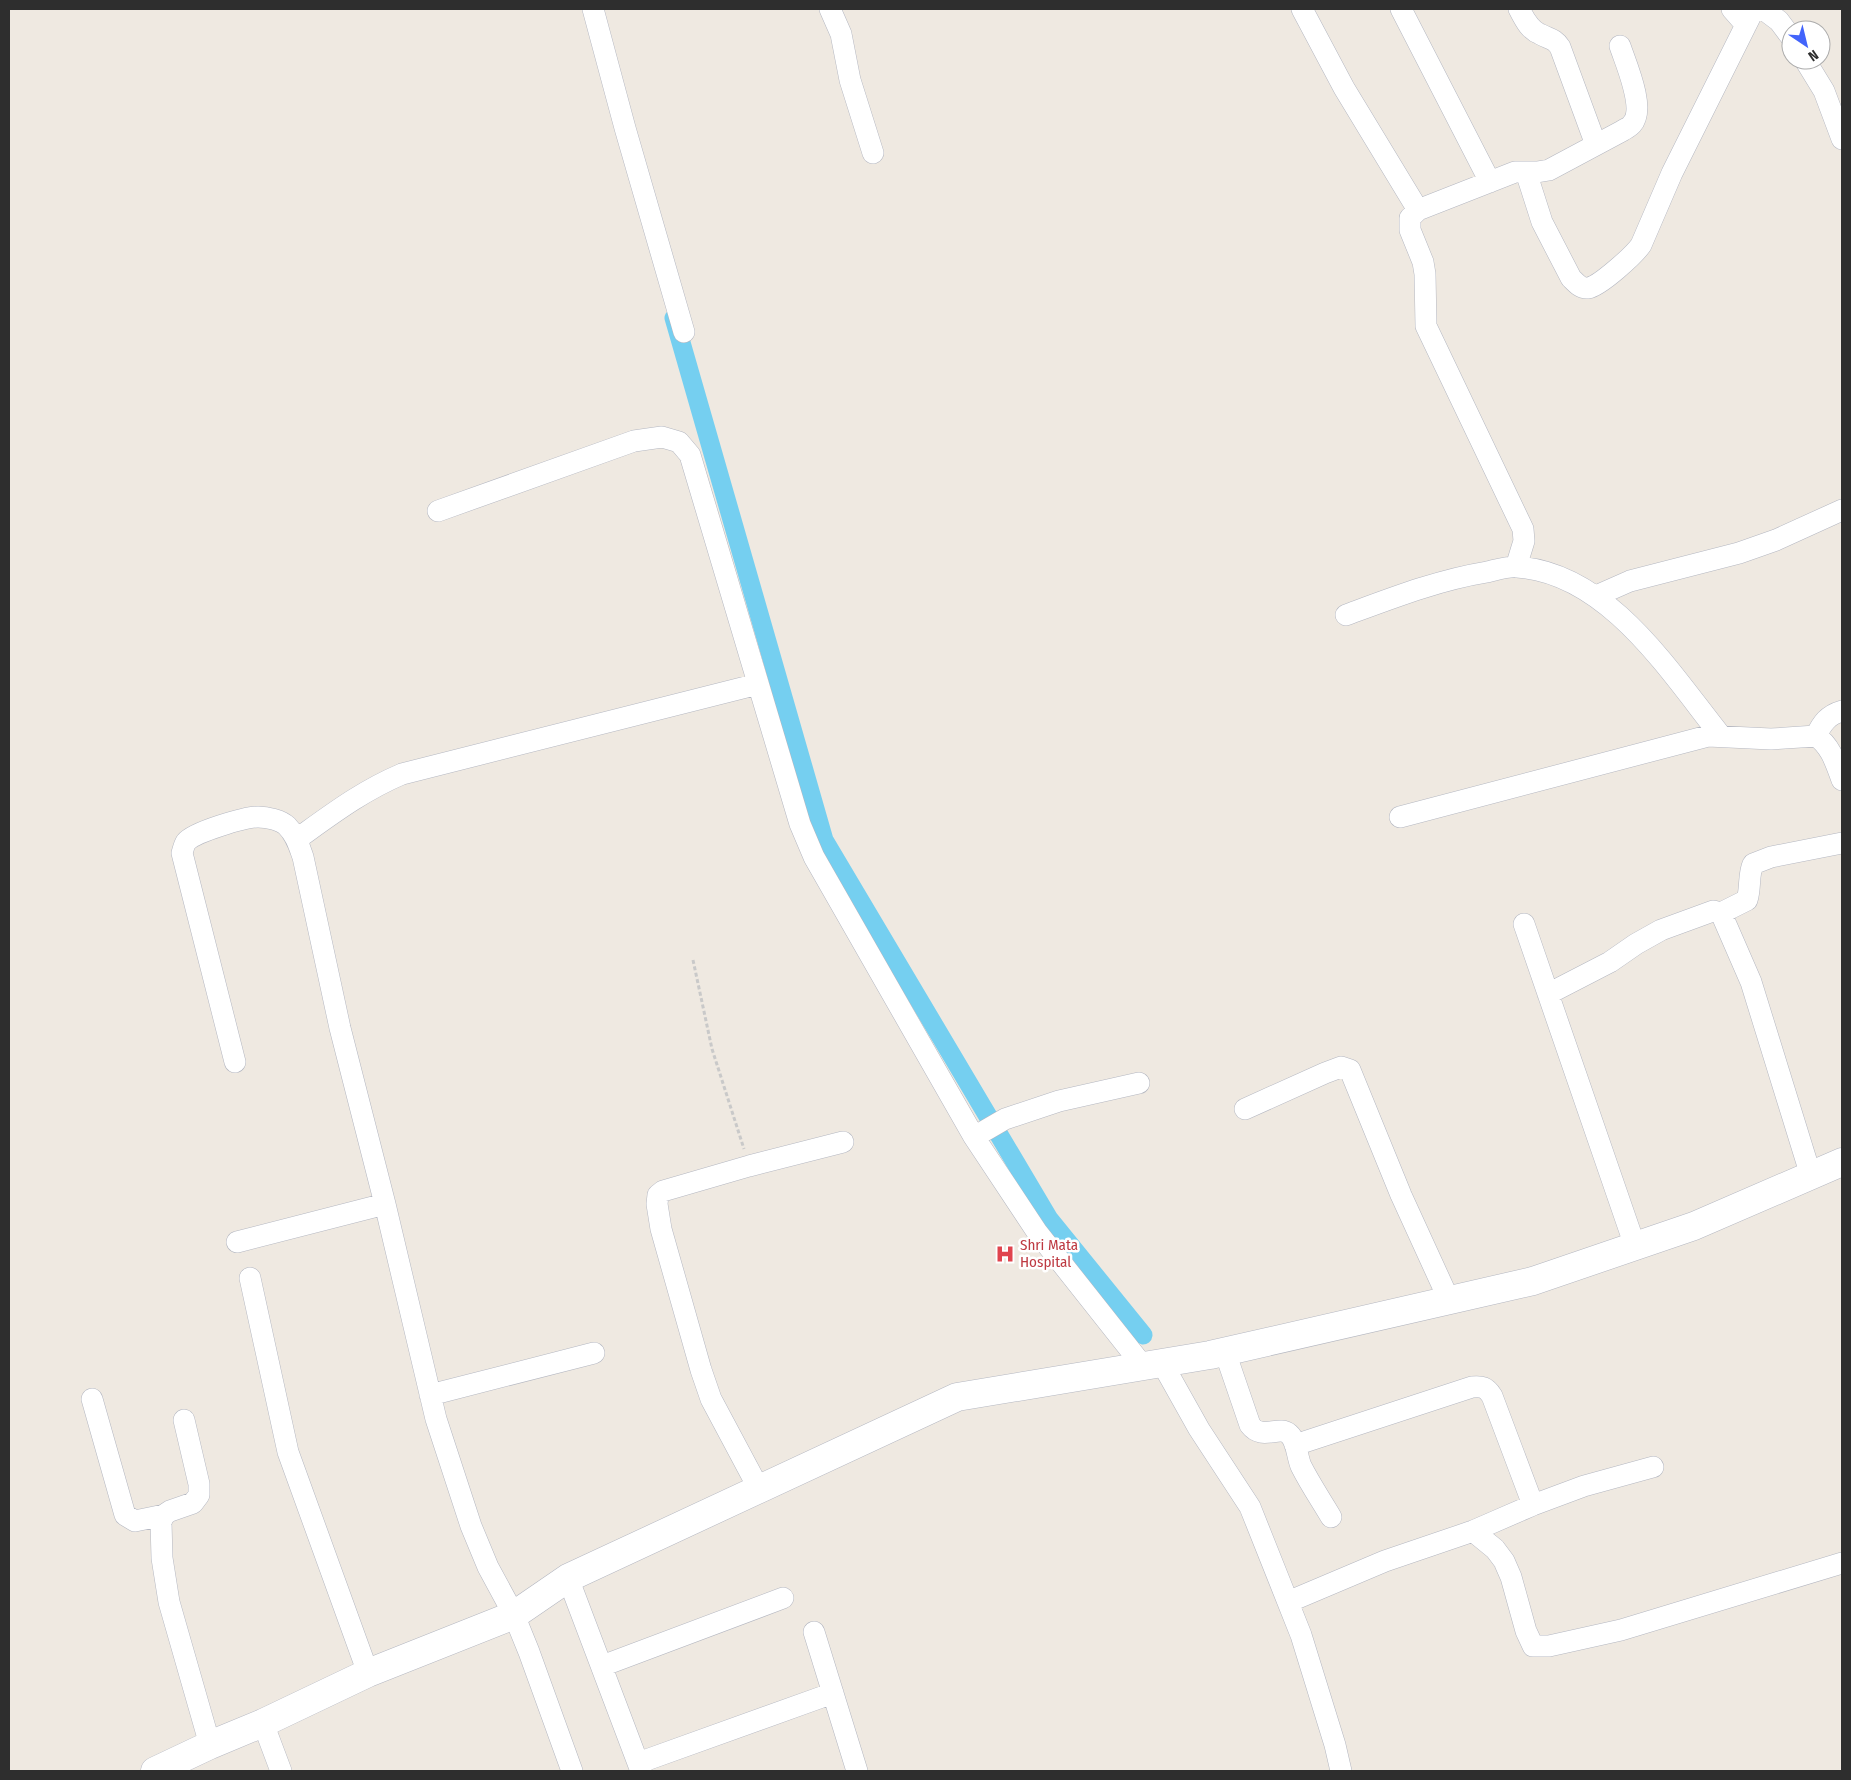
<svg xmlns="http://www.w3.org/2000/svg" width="1851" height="1780" viewBox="0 0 1851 1780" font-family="'Fira Sans Condensed',sans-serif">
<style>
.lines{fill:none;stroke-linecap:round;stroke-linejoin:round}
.canal{stroke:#75cff0;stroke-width:19}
.minor-casing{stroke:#b4b7c1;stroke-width:22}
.tertiary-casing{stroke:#b4b7c1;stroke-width:29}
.path{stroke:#c9c9c9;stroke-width:3;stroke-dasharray:4 2.5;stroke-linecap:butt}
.minor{stroke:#fff;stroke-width:21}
.tertiary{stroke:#fff;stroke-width:28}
.labels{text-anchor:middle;stroke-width:5;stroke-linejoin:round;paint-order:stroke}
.health-label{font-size:15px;fill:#be3a42;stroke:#fff;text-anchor:start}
</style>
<rect width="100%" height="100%" fill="#efe9e1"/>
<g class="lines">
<path class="canal" d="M674,318L824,840L1049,1219L1143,1335"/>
<g class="minor-casing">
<path id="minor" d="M593,9L625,128L684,332
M830,9L841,34L850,80L873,153
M1302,9L1344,88L1418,210
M1401,9L1490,182
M1519,9C1524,18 1529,30 1540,34C1549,39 1554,38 1560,47L1596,145
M1732,9L1746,25
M1763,9L1779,21L1791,37
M1805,60L1824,91L1842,139
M1526,172L1542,222L1571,278C1576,283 1581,289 1588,288C1600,286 1634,255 1641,245L1672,173L1754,9
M438,511L634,441L662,437L679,442L690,455L800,824L814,857L974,1137L1037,1232L1143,1366
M1516,567L1524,541L1523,529L1426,326L1425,274L1423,262L1410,230V218L1418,210L1515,172H1537L1549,170L1622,131C1625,129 1630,127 1632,124C1646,109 1626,64 1620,46
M1596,596L1630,581L1739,553L1776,540L1842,510
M1346,615C1392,598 1438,580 1487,572C1496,570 1508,566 1517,567C1608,573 1669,671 1721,736
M1816,736C1822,723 1828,715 1842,711
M1400,817L1708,736L1771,739L1816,736C1831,746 1836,764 1842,780
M297,839C332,814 362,791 402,774L758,684
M1721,913L1747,900C1751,888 1748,875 1753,864L1771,857L1842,843
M1524,924L1635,1246
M1548,994L1610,962L1636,944L1661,930L1713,911L1721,913L1751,982L1811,1176
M235,1062L182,853C183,850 184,845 186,842C194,832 245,817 258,817C267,817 281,820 287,826C296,835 299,846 303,857L340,1028L385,1204L436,1419L471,1526L488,1567L514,1615L529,1652L572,1771
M1245,1109L1325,1073L1341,1067L1350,1070L1401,1195L1449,1300
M974,1137L1005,1119L1059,1101L1139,1083
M237,1242L385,1204
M250,1278L288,1452L368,1673
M1225,1352L1250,1425C1262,1441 1279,1425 1289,1434C1297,1441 1297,1457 1301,1466C1310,1484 1321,1500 1331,1517
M1162,1363L1199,1429L1250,1507L1301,1635L1335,1745L1341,1771
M430,1395L594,1353
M92,1399L125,1515L135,1521L164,1515
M184,1420L199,1484V1495L193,1503L170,1511L164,1515L161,1522L162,1558L169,1602L210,1745
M1295,1445L1472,1387C1482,1386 1486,1387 1492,1396L1533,1505
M759,1489L711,1399L701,1370L661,1229L657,1204L658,1195L663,1191L749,1166L843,1142
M1473,1531L1495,1549L1504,1561L1511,1577L1526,1631L1533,1646H1549L1621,1630L1842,1563
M568,1578L641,1771
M1288,1602L1385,1561L1473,1531L1533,1505L1584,1486L1653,1467
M814,1632L857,1771
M602,1666L783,1598
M263,1723L281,1771
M638,1763L833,1693"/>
</g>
<g class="tertiary-casing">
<path id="tertiary" d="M155,1771L210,1745L263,1723L368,1673L514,1615L568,1578L957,1397L1210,1355L1533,1281L1694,1226L1842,1162"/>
</g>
<path class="path" d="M693,960L712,1049L744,1149"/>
<use href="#minor" class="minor"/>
<use href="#tertiary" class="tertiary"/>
</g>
<defs>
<g id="hospital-bare" transform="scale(1.5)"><path d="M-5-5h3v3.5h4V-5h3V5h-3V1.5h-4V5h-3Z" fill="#e0444e" stroke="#fff" stroke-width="2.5" paint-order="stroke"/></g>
</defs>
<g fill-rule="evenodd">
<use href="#hospital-bare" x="1005" y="1254"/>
</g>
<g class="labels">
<g class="health-label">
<text x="1020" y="1250">Shri Mata<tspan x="1020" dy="17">Hospital</tspan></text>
</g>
</g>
<rect width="1851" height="1780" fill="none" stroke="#2e2e2e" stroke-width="20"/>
<g transform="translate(1806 45) rotate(145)"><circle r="24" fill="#ffffff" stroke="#ababab"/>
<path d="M0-4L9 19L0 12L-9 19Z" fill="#4264fb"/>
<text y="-8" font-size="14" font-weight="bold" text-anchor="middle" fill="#2e2e2e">N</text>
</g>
</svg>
